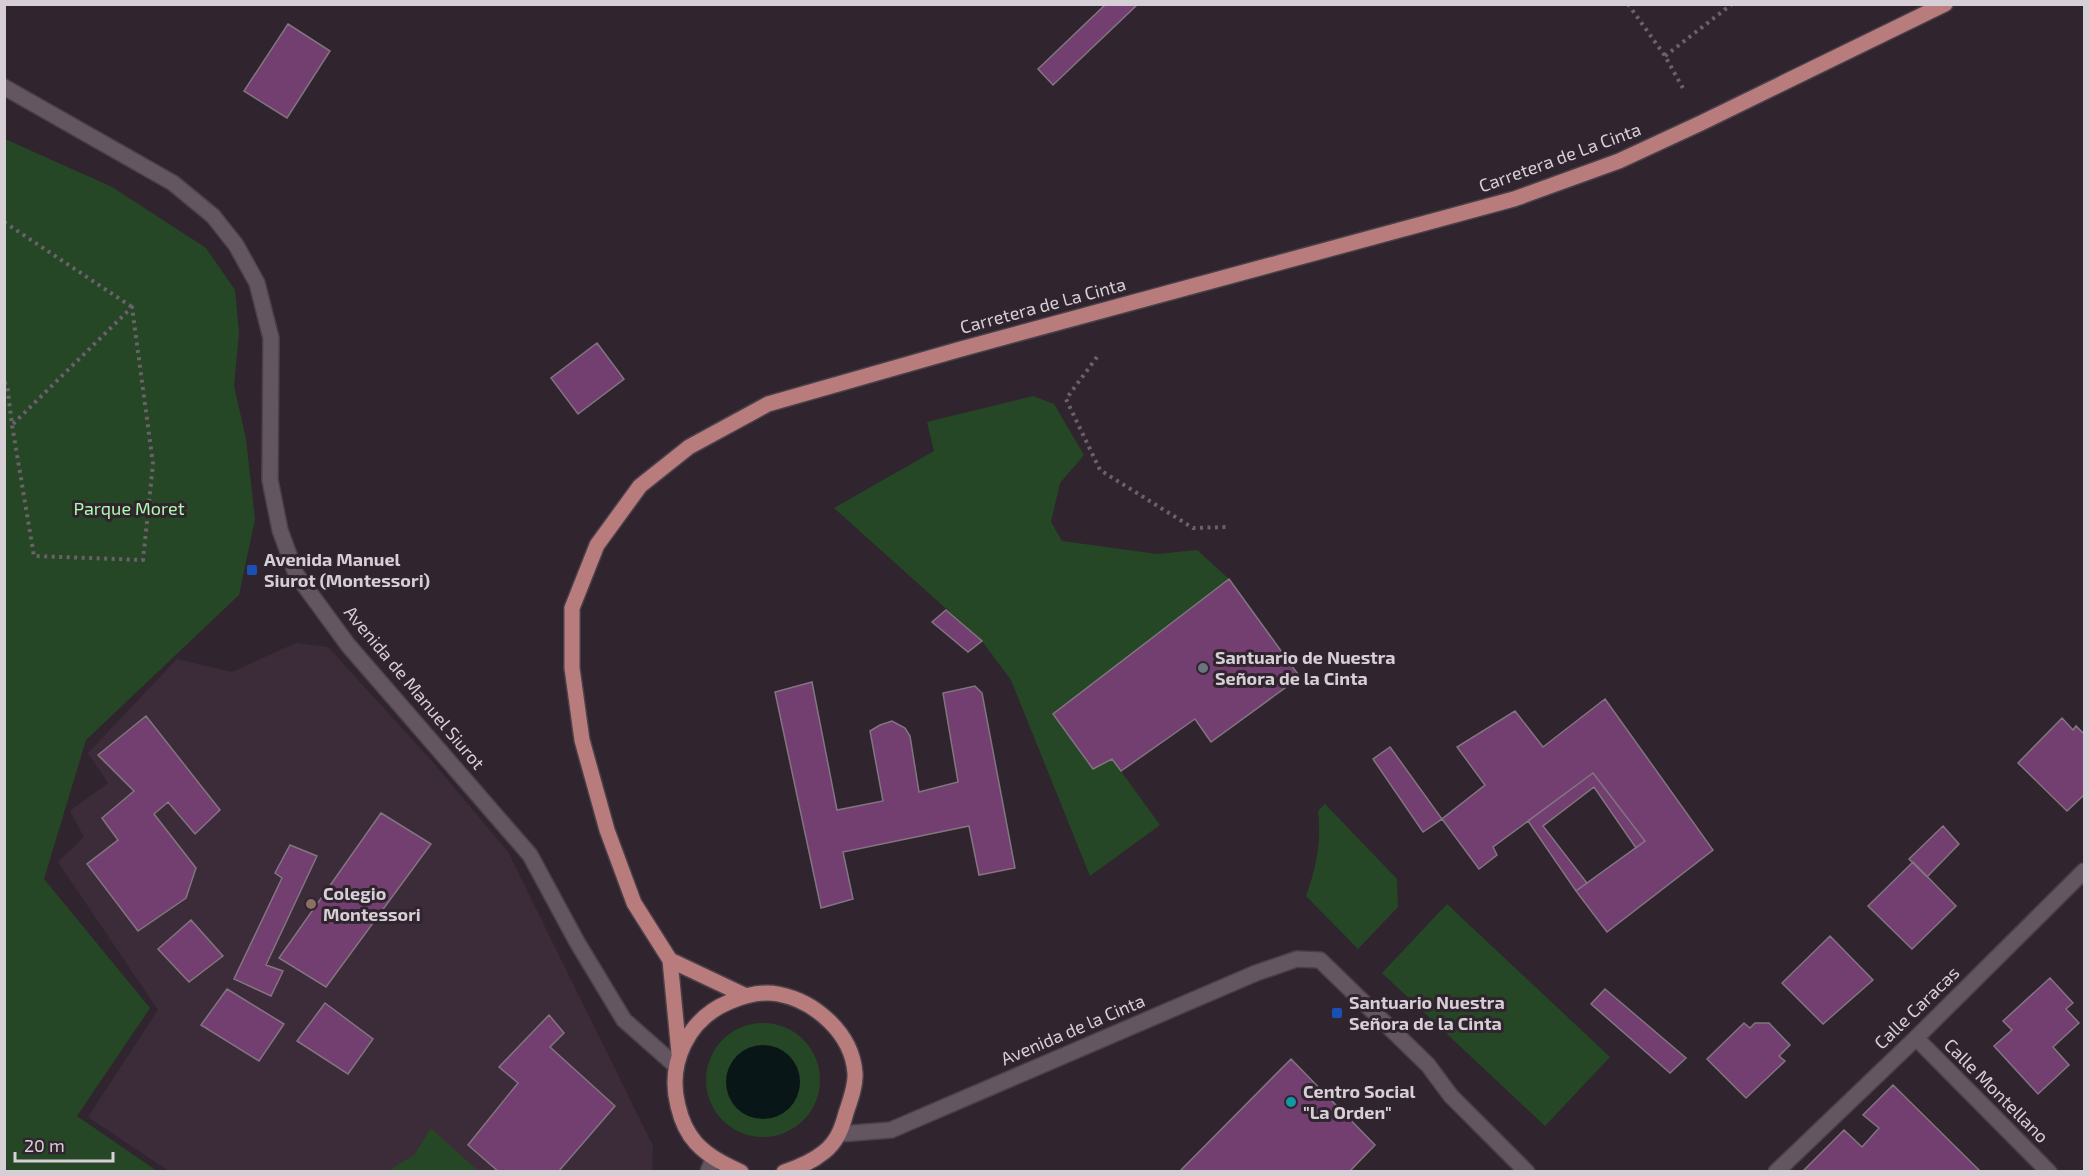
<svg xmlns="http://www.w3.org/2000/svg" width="2089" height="1176" viewBox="0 0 2089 1176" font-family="'Exo 2',sans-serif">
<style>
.built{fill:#3c2c3a}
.green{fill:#254725}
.water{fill:#081618}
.building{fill:#733e70;stroke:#827581;stroke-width:1.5}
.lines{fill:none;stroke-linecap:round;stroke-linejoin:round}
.minor-casing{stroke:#4a4049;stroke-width:18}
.major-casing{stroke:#4a4049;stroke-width:18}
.path{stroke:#6b616a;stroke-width:4;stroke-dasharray:3 4.5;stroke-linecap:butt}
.minor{stroke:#635661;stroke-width:15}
.major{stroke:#b97c7d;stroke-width:15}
.transit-dot{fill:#1a4fb4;stroke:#30252f;stroke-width:2}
.worship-dot{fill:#6b7280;stroke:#30252f;stroke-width:2}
.education-dot{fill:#8d6e63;stroke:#30252f;stroke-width:2}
.culture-dot{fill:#0f9aa8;stroke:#30252f;stroke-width:2}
.labels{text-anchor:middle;stroke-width:6;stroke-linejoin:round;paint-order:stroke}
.street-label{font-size:18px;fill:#d7cfd6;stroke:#30252f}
.park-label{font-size:18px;fill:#acfaab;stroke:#30252f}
.poi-label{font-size:18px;font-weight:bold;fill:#d7cfd6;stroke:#30252f;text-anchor:start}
</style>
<rect width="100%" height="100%" fill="#30252f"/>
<path class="built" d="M296,643L328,647L430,759L508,852L653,1146L652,1171H169L88,1117L158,1010L58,862L84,837L70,811L108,783L88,753L177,659L232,672Z"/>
<path class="green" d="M5,139L112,187L206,248L235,290L239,333L234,386L246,439L255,519L239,595L86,740L44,879L150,1008L77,1116L157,1171H5Z
M1033,396L1054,404L1084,455L1060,483L1051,522L1062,541L1157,554L1197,550L1229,579L1053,714L1093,769L1112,759L1160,825L1090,876L1011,680L982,641L834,508L934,451L927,422Z
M1325,804L1397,879L1398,907L1358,949L1306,896C1316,869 1322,840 1318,811Z
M1447,904L1610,1057L1545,1126L1382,973Z
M706 1080a57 57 0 1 1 114 0a57 57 0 1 1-114 0Z
M431,1128L478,1171H388L414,1155Z"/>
<path class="water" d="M726 1082a37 37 0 1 1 74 0a37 37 0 1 1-74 0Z"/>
<path class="building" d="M1106,4H1138L1053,85L1038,69Z
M288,24L330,51L287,118L244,91Z
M597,343L624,379L578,414L551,378Z
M1229,579L1300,677L1211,742L1195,719L1121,771L1112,759L1093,769L1053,714Z
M946,610L982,641L968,652L932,622Z
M812,682L837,810L883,801L870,731L880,725L892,721L905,728L910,736L919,792L958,782L943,693L975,686L982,693L1015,868L979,875L969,826L843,852L853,899L821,908L775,692Z
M1605,699L1713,850L1607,932L1576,891L1645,841L1593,773L1493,847L1497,855L1479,869L1442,819L1485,785L1457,747L1515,711L1543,747Z
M146,716L220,810L195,834L168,802L154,814L196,868L186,898L138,931L87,864L118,840L102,818L134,791L98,755Z
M2062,718L2073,730L2076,726L2084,734V795L2067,811L2018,763Z
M1390,747L1442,819L1423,832L1373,759Z
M1593,773L1645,841L1636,848L1594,787L1543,826L1587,883L1576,891L1528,821Z
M381,813L431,844L326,987L279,958Z
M1943,826L1959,844L1927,877L1909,859Z
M290,845L317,856L266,965L283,971L271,996L234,979L282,878L275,873Z
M1913,862L1956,906L1912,949L1868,906Z
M191,920L223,956L189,982L158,949Z
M1830,936L1873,980L1823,1024L1782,983Z
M2050,978L2073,1003L2066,1009L2079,1023L2053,1047L2069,1065L2038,1094L1994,1046L2012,1030L2003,1021Z
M227,989L284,1024L259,1061L201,1025Z
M1605,989L1686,1058L1670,1073L1591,1004Z
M325,1003L373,1039L348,1074L297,1041Z
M549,1015L564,1033L550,1047L615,1106L558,1172H499L468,1145L518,1083L499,1067Z
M1744,1023L1750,1028L1755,1023H1769L1790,1045L1779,1056L1785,1061L1746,1098L1707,1059Z
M1291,1059L1375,1145L1349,1172H1179Z
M1893,1085L1981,1172H1802L1844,1130L1862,1147L1879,1128L1863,1115Z"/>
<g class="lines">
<g class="minor-casing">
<path id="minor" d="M4,87L173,183L213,216L236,245L257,283L271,338L270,480L280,530L296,574L348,645L530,855L577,942L624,1020L676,1066
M1916,1038L2049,1172
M840,1134L891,1130L1256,973L1297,959L1320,960L1428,1065L1451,1096L1527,1172
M708,1172L713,1159
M1776,1172L1916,1038L2084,871"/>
</g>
<g class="major-casing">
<path id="major" d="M670,960L744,995
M679,1053L670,960L634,903L607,830L582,740L572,668V608L597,545L640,486L689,447L768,404L961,349L1514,199L1619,161L1701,123L1945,4
M741,1172C724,1164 709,1157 696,1143C687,1133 681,1119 678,1106C667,1063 688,1019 729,1002C743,996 762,991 778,994C815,1001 852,1033 855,1073C856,1085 850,1101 846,1113C842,1128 837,1142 824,1152C812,1162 799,1167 784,1172"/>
</g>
<path class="path" d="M1628,4L1665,56L1684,90
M1665,56L1732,4
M4,222L132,307
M1097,357L1066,399L1100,470L1193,528L1230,527
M4,383L7,384L12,425L34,556L143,560L153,464L132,307L12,425"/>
<use href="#minor" class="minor"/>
<use href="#major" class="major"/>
</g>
<g class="transit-dot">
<rect x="246" y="564" width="12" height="12" rx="3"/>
<rect x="1331" y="1007" width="12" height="12" rx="3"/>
</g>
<circle class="worship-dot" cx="1203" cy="668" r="6"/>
<circle class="education-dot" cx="311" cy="904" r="6"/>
<circle class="culture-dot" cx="1291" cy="1102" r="6"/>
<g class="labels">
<g class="street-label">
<text transform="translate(1560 158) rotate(-20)" y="6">Carretera de La Cinta</text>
<text transform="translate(1043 306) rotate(-15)" y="6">Carretera de La Cinta</text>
<text transform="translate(414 688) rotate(50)" y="6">Avenida de Manuel Siurot</text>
<text transform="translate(1917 1008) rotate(-44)" y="6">Calle Caracas</text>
<text transform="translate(1073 1030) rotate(-23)" y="6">Avenida de la Cinta</text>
<text transform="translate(1996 1091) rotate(45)" y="6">Calle Montellano</text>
</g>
<g class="park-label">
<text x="129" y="515">Parque Moret</text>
</g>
<g class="poi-label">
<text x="264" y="566">Avenida Manuel<tspan x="264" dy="21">Siurot (Montessori)</tspan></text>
<text x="1215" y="664">Santuario de Nuestra<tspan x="1215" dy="21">Señora de la Cinta</tspan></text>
<text x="323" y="900">Colegio<tspan x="323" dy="21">Montessori</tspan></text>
<text x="1349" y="1009">Santuario Nuestra<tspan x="1349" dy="21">Señora de la Cinta</tspan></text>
<text x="1303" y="1098">Centro Social<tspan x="1303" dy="21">"La Orden"</tspan></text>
</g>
</g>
<rect width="2089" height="1176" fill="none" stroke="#d7cfd6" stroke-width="12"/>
<path d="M15 1152v9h98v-9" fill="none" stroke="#d7cfd6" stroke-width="3"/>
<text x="24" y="1152" font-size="18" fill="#d7cfd6" stroke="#30252f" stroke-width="4.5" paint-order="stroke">20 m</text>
</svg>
